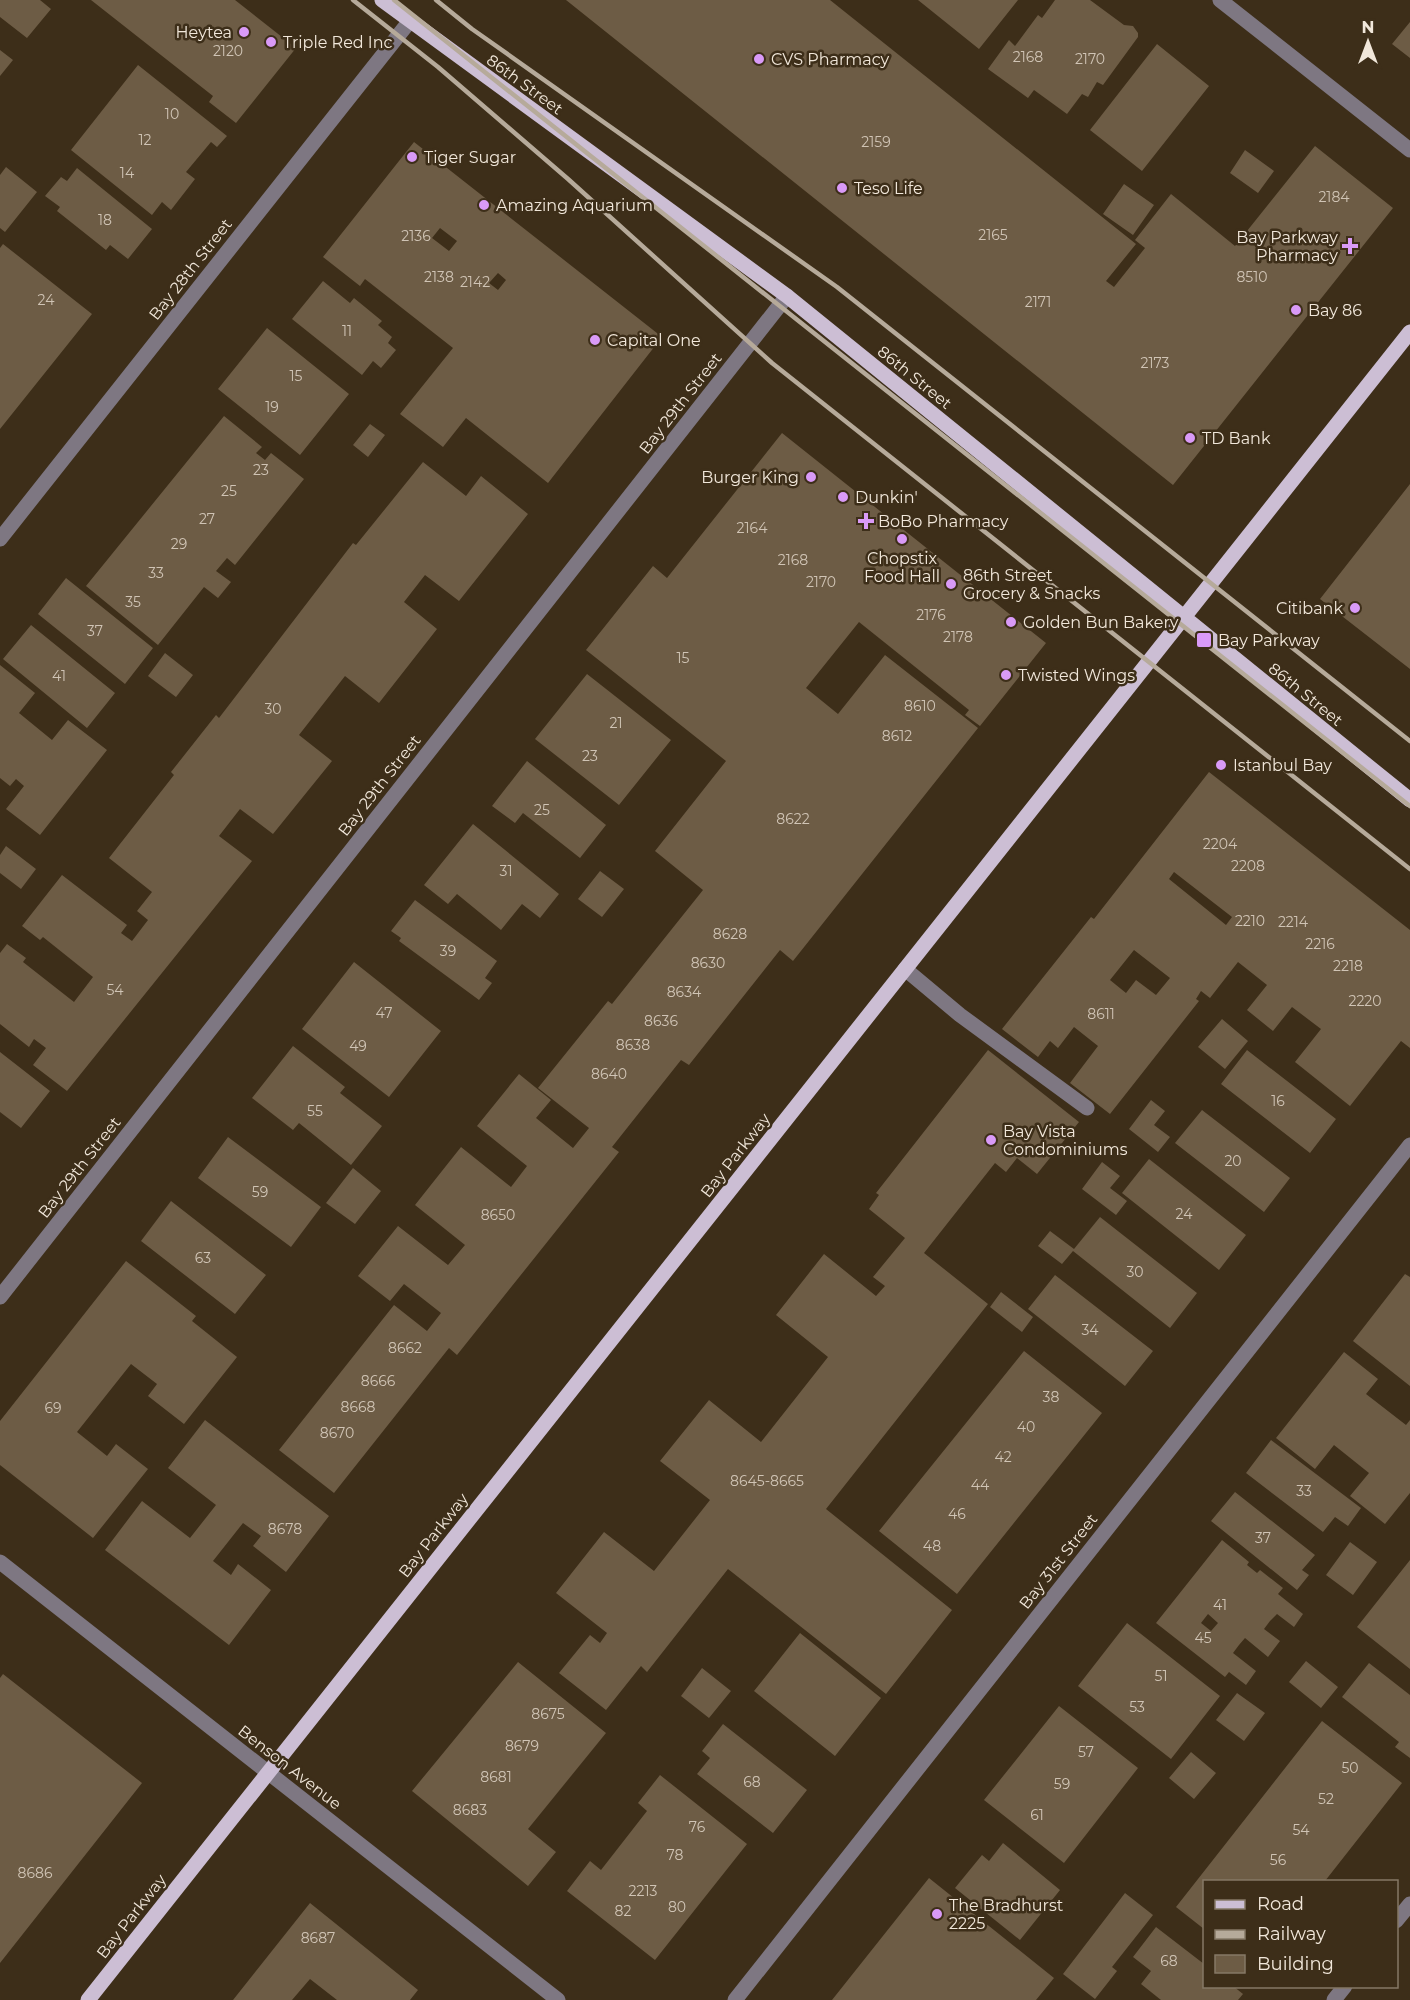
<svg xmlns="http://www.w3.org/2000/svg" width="1410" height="2000" viewBox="0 0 1410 2000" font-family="Montserrat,sans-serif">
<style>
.building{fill:#6d5c45;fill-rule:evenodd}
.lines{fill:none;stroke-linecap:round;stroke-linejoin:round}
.minor{stroke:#7e7782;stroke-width:15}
.major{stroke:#ccbed4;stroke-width:15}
.rail{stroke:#b6aa9a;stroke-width:4.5}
.poi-dot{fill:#d99af7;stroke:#3d2e19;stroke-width:2}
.labels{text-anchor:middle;stroke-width:5;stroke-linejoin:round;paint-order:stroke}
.number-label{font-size:14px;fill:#d0c4b5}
.poi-label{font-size:16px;fill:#f1e7da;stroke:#3d2e19;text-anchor:start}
.street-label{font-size:16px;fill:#f1e7da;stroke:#3d2e19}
</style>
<rect width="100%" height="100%" fill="#3d2e19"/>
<path class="building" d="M0,0H40L51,9L27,38L0,17Z
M91,0H235L296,48L236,123L209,102L213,96Z
M566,0H830L1136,244L1106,281L1114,287L1145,248L1135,240L1171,194L1235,246L1315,146L1393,208L1173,485Z
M918,0H1018L979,49Z
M1055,0H1090L1124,25L1133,26L1138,33V37L1103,85L1097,82L1088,97L1082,94L1067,114L1034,90L1028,98L988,69L1009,40L1015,46L1038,15L1042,18Z
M1410,22V58L1392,44Z
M1157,44L1209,86L1142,171L1090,130Z
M0,50L13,60L0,76Z
M138,65L227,136L217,147L211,142L186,172L195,179L171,210L162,202L152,215L71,150Z
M414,142L662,337L548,483L466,418L443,447L400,414L453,348L365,279L360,286L323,257ZM440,228L457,241L449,251L432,238ZM498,273L506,280L498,290L489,283Z
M1245,150L1274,171L1258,193L1230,173Z
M6,167L37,192L5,232L0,228V175Z
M77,168L152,229L128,259L110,245L106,250L57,211L60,207L45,196L61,177L67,181Z
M1124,184L1154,205L1133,235L1103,214Z
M3,244L92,314L0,429V248Z
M323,281L350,303L354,298L382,321L378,325L392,337L388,343L396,350L381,368L373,361L362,375L292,319Z
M267,328L349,394L300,455L218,389Z
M224,416L262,447L256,453L265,460L271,453L304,479L235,565L227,558L216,571L231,582L218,598L204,587L158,645L86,586Z
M370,424L385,435L368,457L353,445Z
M782,433L1046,643L980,726L965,715L969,710L859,622L806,688L838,714L885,655L978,728L793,961L780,950L689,1065L681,1060L612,1147L619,1152L457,1355L449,1348L334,1493L279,1450L394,1305L427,1331L441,1313L404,1284L390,1301L358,1276L398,1226L448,1265L465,1245L415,1205L461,1147L511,1187L527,1166L477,1126L519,1074L551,1100L536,1118L573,1148L589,1128L538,1088L608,1001L612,1004L703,890L655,851L726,761L586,650L653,566L667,578Z
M423,462L466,496L481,476L528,514L459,601L425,575L404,602L437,629L379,703L345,676L299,735L332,761L273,834L240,809L219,836L252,861L67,1091L33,1065L46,1048L34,1039L29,1047L0,1024V953L7,944L26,958L23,962L74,1002L93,977L43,937L40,940L22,926L62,875L127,925L121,933L132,941L148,920L137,911L152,892L109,858L174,775L171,772L216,715L219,718L353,543L356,545Z
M1410,484V669L1320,599Z
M66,578L153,648L125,684L38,614Z
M31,625L115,693L87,728L3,659Z
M165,653L193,675L176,697L148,676Z
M0,665L35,693L19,713L52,740L68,720L107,750L40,835L6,809L24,786L16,779L10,786L0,778Z
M587,674L671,740L619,805L535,739Z
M527,761L606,825L580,858L523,813L515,823L492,806Z
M1209,772L1410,930V1048L1401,1041L1350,1106L1295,1062L1321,1029L1292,1007L1273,1031L1247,1010L1267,985L1238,962L1210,998L1201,991L1196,999L1199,1001L1110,1114L1070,1083L1098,1046L1074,1027L1058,1048L1050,1041L1038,1057L1002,1029L1091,917L1094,919ZM1174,872L1232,917L1226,925L1169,879ZM1134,950L1170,978L1156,995L1136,980L1126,993L1110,980Z
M473,824L559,894L540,918L522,904L501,930L457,894L448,904L424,885Z
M6,846L36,869L21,889L0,873V855Z
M600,871L624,889L602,917L578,899Z
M415,900L497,961L485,978L492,983L479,1000L399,941L401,938L391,931Z
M354,962L441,1031L389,1097L302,1029Z
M1222,1019L1248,1041L1225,1069L1198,1047Z
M293,1046L345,1087L340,1093L382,1126L351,1165L299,1123L293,1130L252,1098Z
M988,1050L1079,1122L1037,1174L1017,1158L1006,1172L995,1163L924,1253L988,1304L826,1509L952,1610L886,1694L728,1569L647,1672L641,1666L606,1710L559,1673L590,1635L600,1643L607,1633L556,1593L604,1532L654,1571L710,1500L660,1461L709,1400L761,1442L828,1357L776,1315L824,1254L876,1296L885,1286L873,1277L905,1238L869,1209L879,1195L876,1193Z
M1247,1050L1336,1119L1310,1153L1221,1084Z
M0,1052L50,1091L21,1128L0,1112Z
M1151,1100L1165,1111L1154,1125L1170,1137L1158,1152L1129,1129Z
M1202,1110L1290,1178L1264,1212L1175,1143Z
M228,1137L321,1207L291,1247L198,1178Z
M1149,1159L1246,1235L1219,1270L1122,1193Z
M1102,1162L1120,1176L1110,1188L1127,1201L1116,1215L1082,1189Z
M353,1168L381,1191L355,1224L326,1203Z
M171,1201L266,1275L235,1314L141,1241Z
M1100,1217L1197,1293L1170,1328L1073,1251L1062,1264L1038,1246L1050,1231L1074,1249Z
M126,1261L196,1316L192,1321L237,1357L184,1424L148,1396L157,1384L131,1364L77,1432L107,1456L116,1444L148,1469L93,1538L0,1465V1421Z
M1405,1274L1410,1277V1386L1353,1341Z
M1055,1275L1153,1351L1125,1386L1028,1309Z
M1001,1292L1033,1317L1022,1332L990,1307Z
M1024,1351L1102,1413L957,1594L879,1531Z
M1344,1352L1378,1379L1366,1394L1406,1425L1410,1420V1493L1385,1524L1350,1496L1369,1473L1334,1445L1315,1469L1276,1438Z
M205,1420L329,1516L286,1572L253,1546L261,1536L243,1523L213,1561L231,1575L238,1564L271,1590L229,1645L105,1550L142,1501L190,1538L216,1505L168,1468Z
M1271,1440L1361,1508L1348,1526L1335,1517L1323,1532L1246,1473Z
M1235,1492L1315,1555L1302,1570L1309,1575L1297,1590L1211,1521Z
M1222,1540L1249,1562L1247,1565L1257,1573L1260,1570L1283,1588L1278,1594L1303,1614L1294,1627L1277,1614L1270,1621L1264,1629L1280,1641L1268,1657L1245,1638L1239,1645L1233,1653L1256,1671L1246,1685L1229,1672L1225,1677L1156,1623ZM1208,1614L1218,1623L1211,1631L1201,1623Z
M1350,1542L1377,1562L1353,1595L1326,1575Z
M1410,1560V1669L1357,1627Z
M1127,1623L1220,1696L1171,1759L1078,1686Z
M800,1633L881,1698L835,1756L754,1691Z
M1306,1661L1338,1687L1321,1708L1289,1682Z
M518,1662L606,1733L528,1829L556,1852L528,1886L412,1791Z
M1369,1663L1410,1695V1758L1395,1747L1399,1742L1342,1697Z
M702,1668L731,1691L709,1718L681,1696Z
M3,1674L142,1783L0,1963V1678Z
M1237,1693L1265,1713L1244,1741L1216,1720Z
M1059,1706L1138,1768L1064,1863L984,1800Z
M1322,1721L1402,1783L1325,1881H1204V1929L1176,1907Z
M723,1724L807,1790L773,1833L697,1774L710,1758L702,1751Z
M1191,1752L1216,1773L1194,1799L1169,1778Z
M660,1775L747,1844L655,1960L567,1891L590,1861L601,1870L647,1811L638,1803Z
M1003,1843L1060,1890L1020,1940L955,1888L982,1855L989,1861Z
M929,1878L1054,1978L1036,2000H832Z
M1125,1893L1153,1915L1112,1967L1117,1971L1095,1999L1063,1974Z
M310,1903L418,1990L410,2000H337L310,1979L292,2000H233Z
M1156,1927L1204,1964V1986H1233L1243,1994L1238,2000H1161L1141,1984L1151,1971L1133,1957Z"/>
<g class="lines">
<path class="minor" d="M1220,0L1410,150
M0,539L409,22
M905,969L960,1015L1087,1108
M0,1297L787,296
M0,1562L558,2000
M1396,1921L1410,1904
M735,2000L1410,1145
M1334,2000L1345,1986"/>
<path class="major" d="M382,0L787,296L1410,800
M88,2000L1410,332"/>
<path class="rail" d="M353,0L438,67L568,179L772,363L1410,869
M394,0L1410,806
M436,0L472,29L837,287L1410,741"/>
</g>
<g class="poi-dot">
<circle cx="244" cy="32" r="6"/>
<circle cx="271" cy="42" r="6"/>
<circle cx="759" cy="59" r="6"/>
<circle cx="412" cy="157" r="6"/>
<circle cx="842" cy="188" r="6"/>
<circle cx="484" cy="205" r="6"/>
<path d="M1347 237h6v6h6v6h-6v6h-6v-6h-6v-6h6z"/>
<circle cx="1296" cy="310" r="6"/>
<circle cx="595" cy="340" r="6"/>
<circle cx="1190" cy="438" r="6"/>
<circle cx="811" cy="477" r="6"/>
<circle cx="843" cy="497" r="6"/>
<path d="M863 512h6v6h6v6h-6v6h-6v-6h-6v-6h6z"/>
<circle cx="902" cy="539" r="6"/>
<circle cx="951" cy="584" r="6"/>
<circle cx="1355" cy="608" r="6"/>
<circle cx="1011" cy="622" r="6"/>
<rect x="1196" y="632" width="16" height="16" rx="3"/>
<circle cx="1006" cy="675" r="6"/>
<circle cx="1221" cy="765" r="6"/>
<circle cx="991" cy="1140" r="6"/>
<circle cx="937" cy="1914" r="6"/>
</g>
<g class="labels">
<g class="number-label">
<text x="228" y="56">2120</text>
<text x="1028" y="62">2168</text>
<text x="1090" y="64">2170</text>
<text x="172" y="119">10</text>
<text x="145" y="145">12</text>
<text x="876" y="147">2159</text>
<text x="127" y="178">14</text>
<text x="1334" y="202">2184</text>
<text x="105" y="225">18</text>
<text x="993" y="240">2165</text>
<text x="416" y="241">2136</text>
<text x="439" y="282">2138</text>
<text x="1252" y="282">8510</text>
<text x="475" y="287">2142</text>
<text x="46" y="305">24</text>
<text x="1038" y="307">2171</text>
<text x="347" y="336">11</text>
<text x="1155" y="368">2173</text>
<text x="296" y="381">15</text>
<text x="272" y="412">19</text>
<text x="261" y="475">23</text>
<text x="229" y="496">25</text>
<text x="207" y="524">27</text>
<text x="752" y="533">2164</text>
<text x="179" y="549">29</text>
<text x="793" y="565">2168</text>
<text x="156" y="578">33</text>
<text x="821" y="587">2170</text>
<text x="133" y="607">35</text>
<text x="931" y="620">2176</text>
<text x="95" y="636">37</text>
<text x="958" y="642">2178</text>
<text x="683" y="663">15</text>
<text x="59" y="681">41</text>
<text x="920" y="711">8610</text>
<text x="273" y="714">30</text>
<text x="616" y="728">21</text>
<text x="897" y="741">8612</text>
<text x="590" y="761">23</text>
<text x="542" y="815">25</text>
<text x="793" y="824">8622</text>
<text x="1220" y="849">2204</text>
<text x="1248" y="871">2208</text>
<text x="506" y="876">31</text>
<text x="1250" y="926">2210</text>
<text x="1293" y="927">2214</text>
<text x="730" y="939">8628</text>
<text x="1320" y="949">2216</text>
<text x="448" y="956">39</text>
<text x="708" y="968">8630</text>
<text x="1348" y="971">2218</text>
<text x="115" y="995">54</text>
<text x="684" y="997">8634</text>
<text x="1365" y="1006">2220</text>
<text x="384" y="1018">47</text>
<text x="1101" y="1019">8611</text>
<text x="661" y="1026">8636</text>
<text x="633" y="1050">8638</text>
<text x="358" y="1051">49</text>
<text x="609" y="1079">8640</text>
<text x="1278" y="1106">16</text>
<text x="315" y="1116">55</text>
<text x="1233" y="1166">20</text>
<text x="260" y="1197">59</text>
<text x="1184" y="1219">24</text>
<text x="498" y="1220">8650</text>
<text x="203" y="1263">63</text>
<text x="1135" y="1277">30</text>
<text x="1090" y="1335">34</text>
<text x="405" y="1353">8662</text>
<text x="378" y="1386">8666</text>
<text x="1051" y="1402">38</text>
<text x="358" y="1412">8668</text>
<text x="53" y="1413">69</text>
<text x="1026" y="1432">40</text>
<text x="337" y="1438">8670</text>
<text x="1003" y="1462">42</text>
<text x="767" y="1486">8645-8665</text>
<text x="980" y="1490">44</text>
<text x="1304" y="1496">33</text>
<text x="957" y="1519">46</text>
<text x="285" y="1534">8678</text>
<text x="1263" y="1543">37</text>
<text x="932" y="1551">48</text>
<text x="1220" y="1610">41</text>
<text x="1203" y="1643">45</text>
<text x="1161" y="1681">51</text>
<text x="1137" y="1712">53</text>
<text x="548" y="1719">8675</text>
<text x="522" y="1751">8679</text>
<text x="1086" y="1757">57</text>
<text x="1350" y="1773">50</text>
<text x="496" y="1782">8681</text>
<text x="752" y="1787">68</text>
<text x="1062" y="1789">59</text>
<text x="1326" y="1804">52</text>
<text x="470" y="1815">8683</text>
<text x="1037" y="1820">61</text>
<text x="697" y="1832">76</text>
<text x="1301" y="1835">54</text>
<text x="675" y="1860">78</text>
<text x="1278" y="1865">56</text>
<text x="35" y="1878">8686</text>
<text x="643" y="1896">2213</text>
<text x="677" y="1912">80</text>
<text x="623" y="1916">82</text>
<text x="318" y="1943">8687</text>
<text x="1169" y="1966">68</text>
</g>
<g class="poi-label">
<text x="232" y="38" text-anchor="end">Heytea</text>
<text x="283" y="48">Triple Red Inc</text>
<text x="771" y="65">CVS Pharmacy</text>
<text x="424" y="163">Tiger Sugar</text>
<text x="854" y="194">Teso Life</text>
<text x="496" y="211">Amazing Aquarium</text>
<text x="1338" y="243" text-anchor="end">Bay Parkway<tspan x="1338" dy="18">Pharmacy</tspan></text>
<text x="1308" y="316">Bay 86</text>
<text x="607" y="346">Capital One</text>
<text x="1202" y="444">TD Bank</text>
<text x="799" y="483" text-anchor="end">Burger King</text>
<text x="855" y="503">Dunkin'</text>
<text x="878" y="527">BoBo Pharmacy</text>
<text x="902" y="564" text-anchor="middle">Chopstix<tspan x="902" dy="18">Food Hall</tspan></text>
<text x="963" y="581">86th Street<tspan x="963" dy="18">Grocery &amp; Snacks</tspan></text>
<text x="1343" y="614" text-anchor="end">Citibank</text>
<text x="1023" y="628">Golden Bun Bakery</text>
<text x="1218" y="646">Bay Parkway</text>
<text x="1018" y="681">Twisted Wings</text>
<text x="1233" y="771">Istanbul Bay</text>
<text x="1003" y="1137">Bay Vista<tspan x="1003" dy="18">Condominiums</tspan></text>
<text x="949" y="1911">The Bradhurst<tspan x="949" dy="18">2225</tspan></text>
</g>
<g class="street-label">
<text transform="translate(525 84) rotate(36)" y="6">86th Street</text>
<text transform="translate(190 269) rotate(-52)" y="6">Bay 28th Street</text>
<text transform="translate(915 377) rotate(39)" y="6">86th Street</text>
<text transform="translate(680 403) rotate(-52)" y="6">Bay 29th Street</text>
<text transform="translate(1306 694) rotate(39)" y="6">86th Street</text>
<text transform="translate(379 785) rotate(-52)" y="6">Bay 29th Street</text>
<text transform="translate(735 1155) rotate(-52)" y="6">Bay Parkway</text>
<text transform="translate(79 1167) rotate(-52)" y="6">Bay 29th Street</text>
<text transform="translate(433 1535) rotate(-52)" y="6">Bay Parkway</text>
<text transform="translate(1058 1561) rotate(-52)" y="6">Bay 31st Street</text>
<text transform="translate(290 1767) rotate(38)" y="6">Benson Avenue</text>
<text transform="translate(131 1916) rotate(-52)" y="6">Bay Parkway</text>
</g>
</g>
<rect x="1203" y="1880" width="195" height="108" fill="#3d2e19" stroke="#857866" stroke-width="1.5"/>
<rect x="1215" y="1900" width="30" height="9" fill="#ccbed4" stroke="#857866" stroke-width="1.5"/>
<text x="1257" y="1910" font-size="18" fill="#f1e7da">Road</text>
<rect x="1215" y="1930" width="30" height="9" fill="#b6aa9a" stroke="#857866" stroke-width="1.5"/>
<text x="1257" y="1940" font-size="18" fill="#f1e7da">Railway</text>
<rect x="1215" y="1955" width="30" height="18" fill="#6d5c45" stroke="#857866" stroke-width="1.5"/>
<text x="1257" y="1970" font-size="18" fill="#f1e7da">Building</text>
<g transform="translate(1368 42)" stroke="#3d2e19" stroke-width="4.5" paint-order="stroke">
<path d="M0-4.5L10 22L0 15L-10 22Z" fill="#f1e7da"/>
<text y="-9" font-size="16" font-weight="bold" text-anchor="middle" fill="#f1e7da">N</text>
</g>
</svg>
